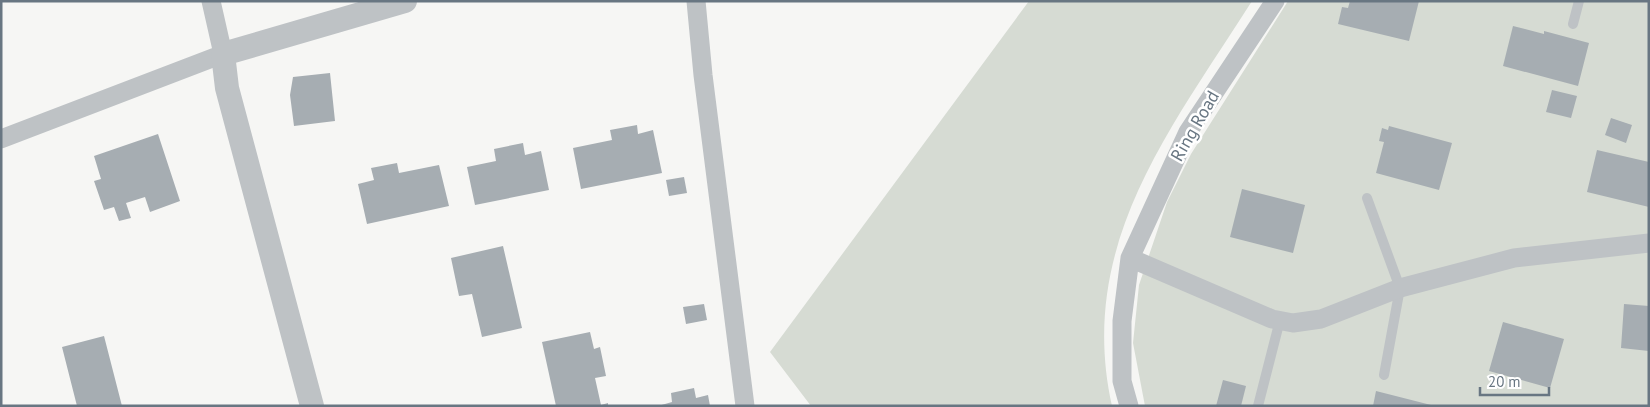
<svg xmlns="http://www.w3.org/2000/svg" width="1650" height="407" viewBox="0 0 1650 407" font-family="'PT Sans',sans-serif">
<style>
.green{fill:#d6dbd3}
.building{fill:#a6adb2}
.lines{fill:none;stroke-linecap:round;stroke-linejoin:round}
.service{stroke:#bec2c5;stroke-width:10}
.minor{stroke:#bec2c5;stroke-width:19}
.tertiary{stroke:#bec2c5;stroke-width:24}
.labels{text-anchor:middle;stroke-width:5;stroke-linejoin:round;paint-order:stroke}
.street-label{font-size:18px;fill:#687682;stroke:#fff}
</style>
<rect width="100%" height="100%" fill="#f6f6f4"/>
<path class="green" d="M1029,1H1252C1171,129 1076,244 1112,406H811L770,352Z
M1288,1H1649V406H1145L1133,343L1139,285L1167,202L1191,154Z"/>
<path class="building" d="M1350,1H1419L1409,41L1338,24L1342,7L1348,8Z
M1513,26L1544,34V31L1589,43L1578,86L1503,66Z
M330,73L335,121L294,126L290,95L293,77Z
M1552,90L1577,96L1571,118L1546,112Z
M1611,118L1632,125L1626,143L1605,135Z
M637,125L638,134L653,130L662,173L581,189L573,148L612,140L610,130Z
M1389,126L1452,143L1439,190L1376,173L1384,142L1379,141L1382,128L1388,130Z
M158,134L180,201L150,212L145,197L126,203L131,218L119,221L114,207L104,210L94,181L101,179L94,156Z
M523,143L525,155L541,151L549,190L475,205L467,167L496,161L494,149Z
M1597,150L1649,162V207L1587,192Z
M397,163L399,173L439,165L449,206L367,224L358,184L374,180L371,168Z
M684,177L687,193L669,196L666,180Z
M1242,189L1305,205L1293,253L1230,237Z
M503,246L522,328L482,337L472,294L459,296L451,258Z
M704,304L707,320L686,324L683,307Z
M1624,304L1649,306V351L1621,348Z
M1503,322L1564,339L1550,388L1489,371Z
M590,332L594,349L600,347L606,376L595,378L601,405L608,403V406H556L542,342Z
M104,336L122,406H77L62,347Z
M1223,380L1246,386L1241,406H1216Z
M694,388L696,398L708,395L710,406H658L672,402L671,393Z
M1376,391L1431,405V406H1373Z"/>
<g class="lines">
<path class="service" d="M1573,24L1579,1
M1367,198L1400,288L1384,375
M1258,406L1280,320"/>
<path class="minor" d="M696,1L703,75L745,406
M1,139L223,54L211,1
M1130,258L1272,319L1293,323L1321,319L1400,288L1514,258L1649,243
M1129,406L1122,381V321L1130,258L1188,132L1275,1"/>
<path class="tertiary" d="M312,406L227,88L223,54L405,1"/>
</g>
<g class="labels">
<g class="street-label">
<text transform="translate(1195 126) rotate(-60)" y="6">Ring Road</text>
</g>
</g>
<rect width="1650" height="407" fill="none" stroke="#687682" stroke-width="5"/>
<path d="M1480 387v8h69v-8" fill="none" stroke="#687682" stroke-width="2.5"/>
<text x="1488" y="387" font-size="15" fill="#687682" stroke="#ffffff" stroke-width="4" paint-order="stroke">20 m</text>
</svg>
